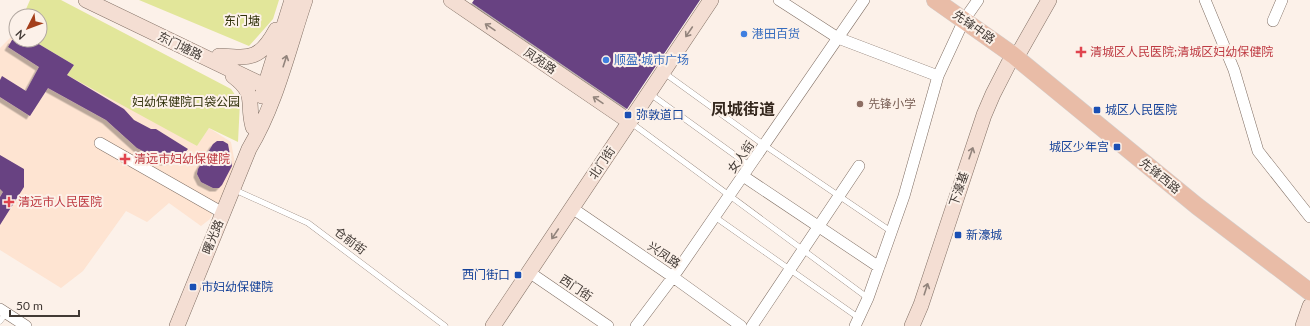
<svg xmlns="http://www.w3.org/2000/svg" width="1310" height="326" viewBox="0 0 1310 326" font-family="Lato,'Noto Sans SC',sans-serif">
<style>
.built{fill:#fee4d2}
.green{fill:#e2e69a}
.building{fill:#684282;filter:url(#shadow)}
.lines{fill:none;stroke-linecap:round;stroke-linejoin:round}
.lane-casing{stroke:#806f64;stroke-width:6}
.street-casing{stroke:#806f64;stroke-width:12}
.secondary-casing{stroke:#806f64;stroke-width:16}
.primary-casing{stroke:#d2d0cf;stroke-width:18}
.lane{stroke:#fff;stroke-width:5.5}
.street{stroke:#fff;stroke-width:11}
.secondary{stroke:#f4ded3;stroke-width:15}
.primary{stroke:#e9bca7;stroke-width:17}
.oneway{stroke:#92847c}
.shop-dot{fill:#3f7fe0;stroke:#fcf1e9;stroke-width:1.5}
.health-dot{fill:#e0444e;stroke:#fcf1e9;stroke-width:1.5}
.education-dot{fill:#8d6e63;stroke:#fcf1e9;stroke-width:1.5}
.transit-dot{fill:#1a4fb4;stroke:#fcf1e9;stroke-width:1.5}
.labels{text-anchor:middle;stroke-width:4;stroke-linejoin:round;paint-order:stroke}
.park-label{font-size:12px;fill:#30310b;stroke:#fcf1e9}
.street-label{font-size:12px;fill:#423a35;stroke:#fcf1e9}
.shop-label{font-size:12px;fill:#366cbe;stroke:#fcf1e9;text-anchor:start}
.health-label{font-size:12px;fill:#be3a42;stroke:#fcf1e9;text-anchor:start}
.education-label{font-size:12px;fill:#785e54;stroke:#fcf1e9;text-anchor:start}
.transit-label{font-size:12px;fill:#164399;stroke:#fcf1e9;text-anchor:start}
.district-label{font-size:16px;font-weight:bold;fill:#34271d;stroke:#fcf1e9}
</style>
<defs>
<filter id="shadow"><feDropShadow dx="-3.5" dy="3.5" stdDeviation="0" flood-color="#0004"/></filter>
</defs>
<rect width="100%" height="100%" fill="#fcf1e9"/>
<path class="built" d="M16,32V40H32L74,65L69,72L197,146L209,128L231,142L236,169L210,219L201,226L169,203L147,222L126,211L83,271L61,288L0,250V48Z"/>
<path class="green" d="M30,0H61L231,89L240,102L238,142L209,128L197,146L67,75L74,65L32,40H40V16H23Z
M139,0H279L273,19L249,46Z"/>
<path class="building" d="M474,0H700L627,109L472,3Z
M12,40H32L74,65L67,75L124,109L134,120L151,129H156L188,149L179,159L172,161L164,162L137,148L106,120L48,88L30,116L0,97V80L2,76L26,91L39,67L8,47Z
M217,141H223L228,144L232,166L222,185L219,188H213L201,182L197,174L198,169L213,144Z
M0,155L24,169V187L0,225V197L3,192L0,189Z"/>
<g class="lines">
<g class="lane-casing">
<path id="lane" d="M663,72L764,145L892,232
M649,93L750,166
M630,122L868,298
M233,189L308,223L445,326
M715,217L859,318
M0,321L6,313"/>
</g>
<g class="street-casing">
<path id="street" d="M779,0L838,38L938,76
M1205,0L1234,70L1258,151L1310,217
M1273,21L1282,0
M100,143L223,213
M743,176L879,267
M572,208L673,277L741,326
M529,272L608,326
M0,309L26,326
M636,326L673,277L864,0
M752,326L859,166
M855,326L868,298L904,196L938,76L964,20L978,0"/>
</g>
<g class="secondary-casing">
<path id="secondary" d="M86,0L275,91
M451,0L630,122
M1020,51L1049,0
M219,56C250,58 260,60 276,30
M233,76C258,95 246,102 253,127
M262,96L292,0
M177,326L249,149C276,104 288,50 305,0
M493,326L711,0
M912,326L921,305L984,115L993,94L1013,55
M1303,326L1310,306"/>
</g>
<g class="primary-casing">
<path id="primary" d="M935,0L1013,55L1197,206L1310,292"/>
</g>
<use href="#lane" class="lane"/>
<use href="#street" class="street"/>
<use href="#secondary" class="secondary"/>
<use href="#primary" class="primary"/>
</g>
<defs><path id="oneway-shaft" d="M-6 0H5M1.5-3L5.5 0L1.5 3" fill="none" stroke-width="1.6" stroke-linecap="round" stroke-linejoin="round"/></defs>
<g class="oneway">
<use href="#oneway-shaft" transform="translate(490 27) rotate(-146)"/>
<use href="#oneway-shaft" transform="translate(689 32) rotate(124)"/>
<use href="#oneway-shaft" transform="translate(285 61) rotate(-72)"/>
<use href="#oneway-shaft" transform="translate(598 100) rotate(-146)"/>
<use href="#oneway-shaft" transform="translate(971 153) rotate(-71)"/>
<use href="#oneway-shaft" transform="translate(555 234) rotate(124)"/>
<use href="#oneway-shaft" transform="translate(926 289) rotate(-72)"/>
</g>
<g class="shop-dot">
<circle cx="744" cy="34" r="4"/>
<circle cx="606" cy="60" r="4"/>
</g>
<g class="health-dot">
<path d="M1079 46h4v4h4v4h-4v4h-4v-4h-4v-4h4z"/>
<path d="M123 153h4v4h4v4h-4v4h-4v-4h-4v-4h4z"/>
<path d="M7 196h4v4h4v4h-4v4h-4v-4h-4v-4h4z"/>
</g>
<circle class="education-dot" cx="860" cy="104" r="4"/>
<g class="transit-dot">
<rect x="1093" y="106" width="8" height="8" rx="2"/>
<rect x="624" y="111" width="8" height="8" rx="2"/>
<rect x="1113" y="143" width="8" height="8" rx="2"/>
<rect x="954" y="231" width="8" height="8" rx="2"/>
<rect x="514" y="271" width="8" height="8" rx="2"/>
<rect x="189" y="283" width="8" height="8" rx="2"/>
</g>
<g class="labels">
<g class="park-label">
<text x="242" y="25">东门塘</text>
<text x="186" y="106">妇幼保健院口袋公园</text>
</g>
<g class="street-label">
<text transform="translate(974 27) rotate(35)" y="4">先锋中路</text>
<text transform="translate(180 46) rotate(26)" y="4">东门塘路</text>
<text transform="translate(540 61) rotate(34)" y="4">凤苑路</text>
<text transform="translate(741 157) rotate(-55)" y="4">女人街</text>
<text transform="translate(602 163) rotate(-56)" y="4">北门街</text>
<text transform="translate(1160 176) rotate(39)" y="4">先锋西路</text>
<text transform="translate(959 189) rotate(-71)" y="4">下濠基</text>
<text transform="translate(213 237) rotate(-68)" y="4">曙光路</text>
<text transform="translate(350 241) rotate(37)" y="4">仓前街</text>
<text transform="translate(664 255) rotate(34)" y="4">兴凤路</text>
<text transform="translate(576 288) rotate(34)" y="4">西门街</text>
</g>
<g class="shop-label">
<text x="752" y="38">港田百货</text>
<text x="614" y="64">顺盈·城市广场</text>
</g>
<g class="health-label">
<text x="1090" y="56">清城区人民医院;清城区妇幼保健院</text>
<text x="134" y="163">清远市妇幼保健院</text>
<text x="18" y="206">清远市人民医院</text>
</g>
<g class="education-label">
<text x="868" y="108">先锋小学</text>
</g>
<g class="transit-label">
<text x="1105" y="114">城区人民医院</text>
<text x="636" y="119">弥敦道口</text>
<text x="1109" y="151" text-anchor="end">城区少年宫</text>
<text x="966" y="239">新濠城</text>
<text x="510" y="279" text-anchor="end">西门街口</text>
<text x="201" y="291">市妇幼保健院</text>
</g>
<g class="district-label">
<text x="743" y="115">凤城街道</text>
</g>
</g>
<g transform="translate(28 28) rotate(228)"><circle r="19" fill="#fcf1e9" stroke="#b2a8a1"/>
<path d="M0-3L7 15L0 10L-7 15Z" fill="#a43e1a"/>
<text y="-6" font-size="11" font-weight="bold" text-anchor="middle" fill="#423a35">N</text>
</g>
<path d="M10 310v6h69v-6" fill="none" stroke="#423a35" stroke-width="2"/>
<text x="16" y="310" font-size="12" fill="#423a35" stroke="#fcf1e9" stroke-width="3" paint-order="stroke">50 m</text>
</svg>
